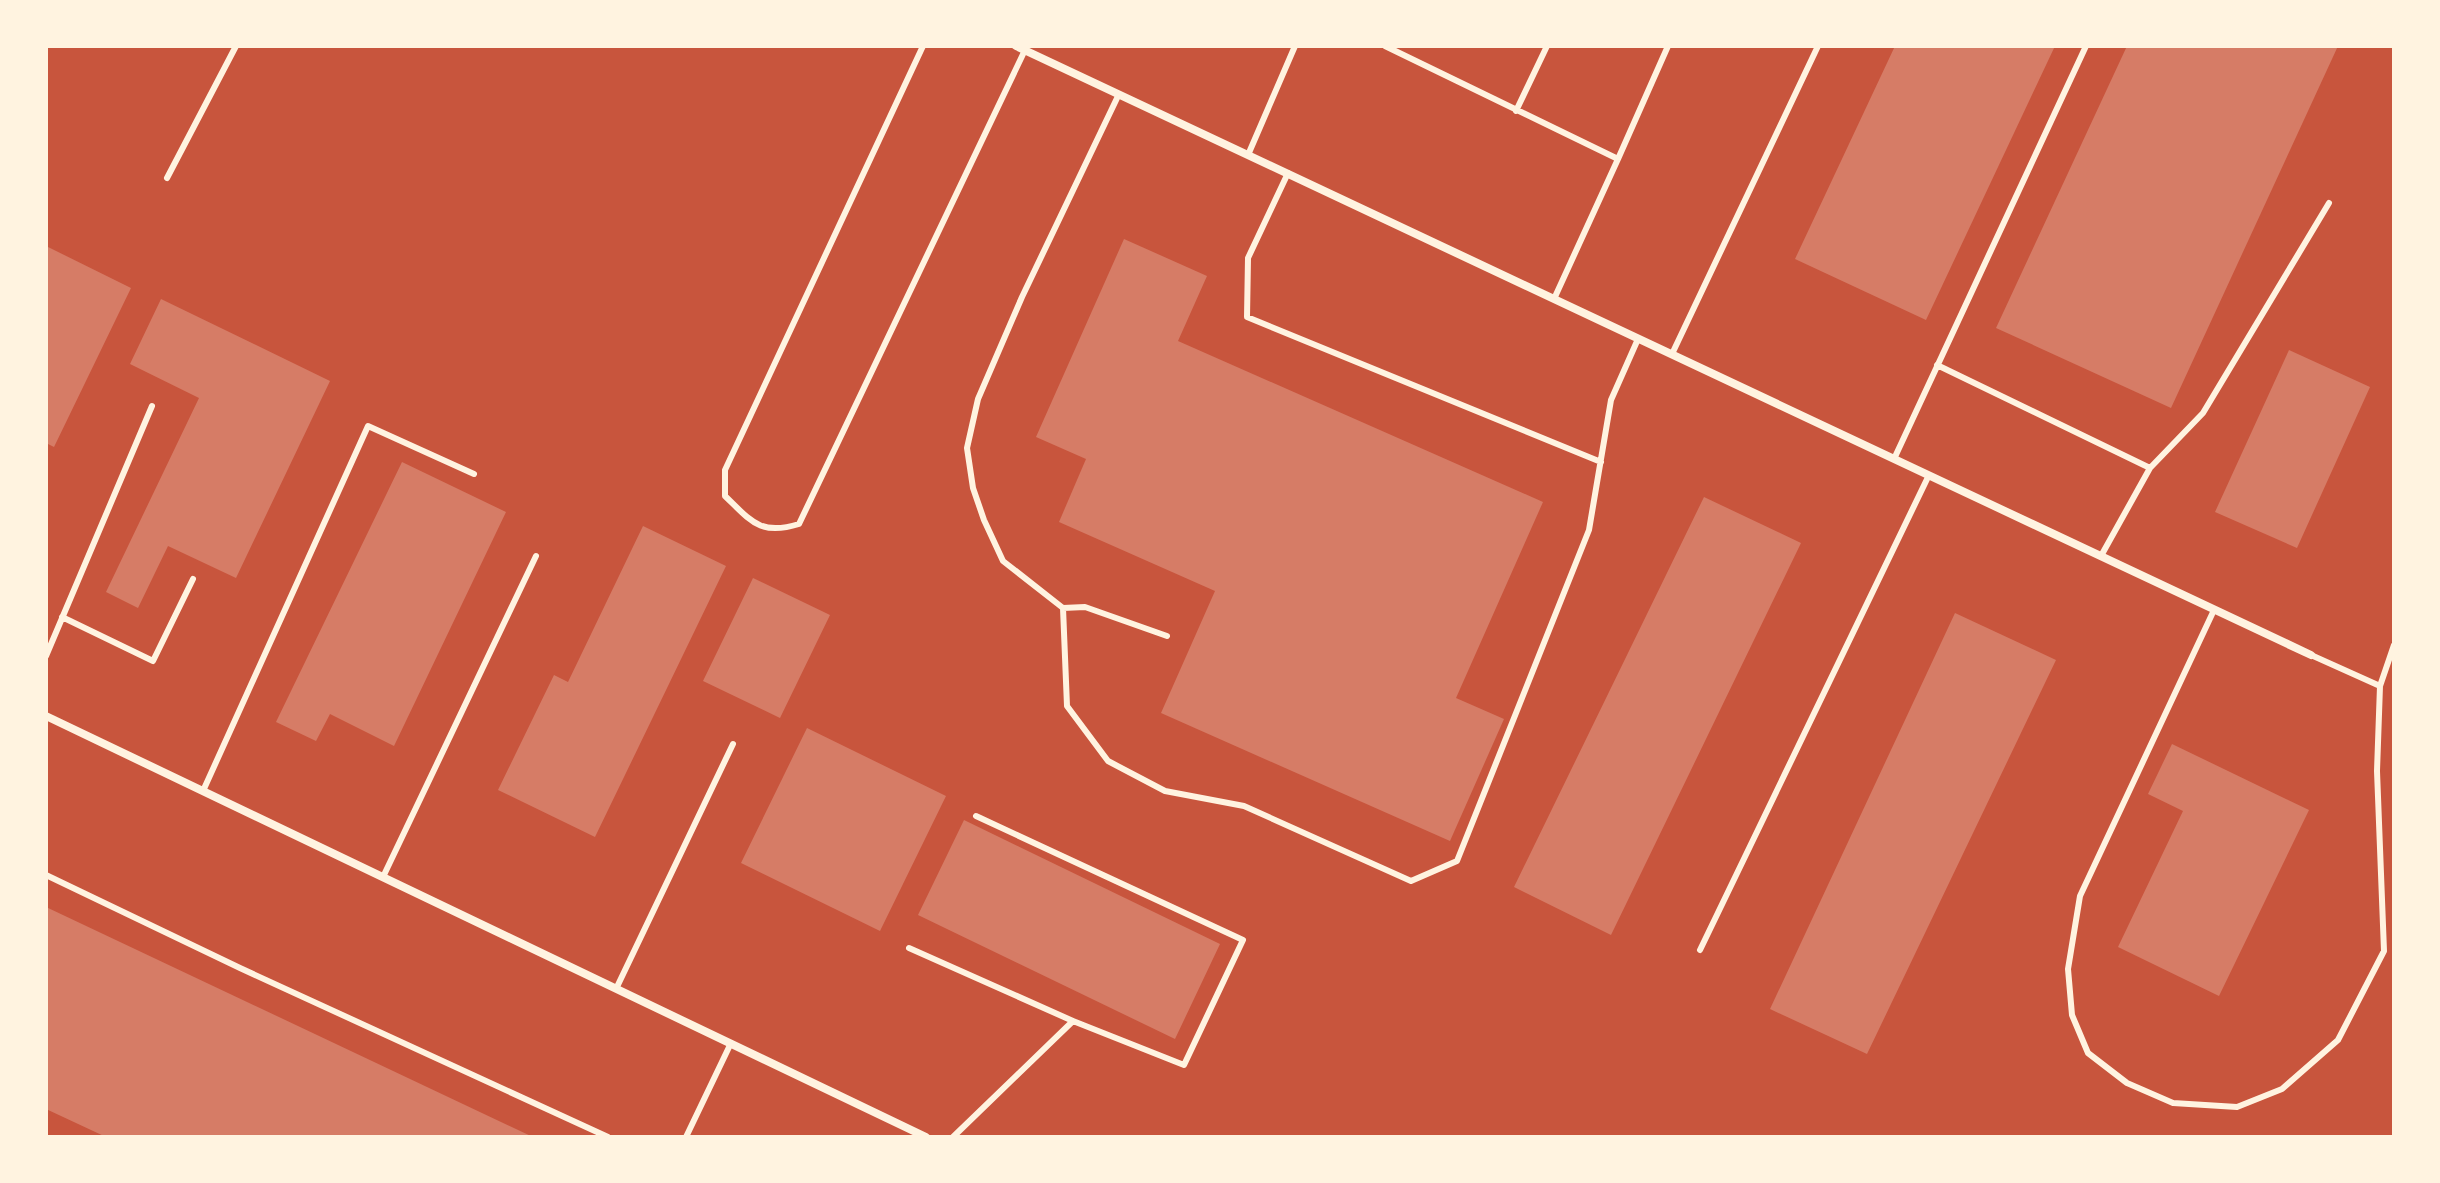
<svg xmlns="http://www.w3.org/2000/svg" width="2440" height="1183" viewBox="0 0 2440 1183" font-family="Raleway,sans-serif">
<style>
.building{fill:#d67c66}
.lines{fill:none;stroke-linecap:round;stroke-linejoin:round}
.service{stroke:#fff3e0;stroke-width:6}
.minor{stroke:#fff3e0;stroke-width:8}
</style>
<rect width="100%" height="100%" fill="#c8553d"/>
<path class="building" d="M1895,46H2055L1926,320L1795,259Z
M2127,46H2338L2171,408L1996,328Z
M1124,239L1207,276L1178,341L1543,502L1456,698L1504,719L1450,841L1161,713L1215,591L1059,522L1086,459L1036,437Z
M46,246L131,288L54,447L46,443Z
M161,299L330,381L236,578L168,546L138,608L106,592L199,398L130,364Z
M2289,350L2370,387L2297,548L2215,512Z
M402,462L506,512L394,746L330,714L316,741L276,722Z
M1704,497L1801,543L1611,935L1514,887Z
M643,526L726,566L595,837L498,790L554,675L568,682Z
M753,578L830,615L780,718L703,681Z
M1955,613L2056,660L1867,1054L1770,1009Z
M807,728L946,796L880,931L741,863Z
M2172,744L2309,810L2219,996L2118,947L2183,811L2148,794Z
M964,820L1220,944L1175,1039L918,915Z
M46,907L533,1137H106L46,1109Z"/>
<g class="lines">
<path class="service" d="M923,46L725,470V496C751,521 760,536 799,524L1025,50
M1385,46L1618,159L1554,299
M1119,94L1022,297L978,399L967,448L973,488L984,520L1003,561L1063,608L1067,706L1108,761L1165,791L1244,806L1411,881L1457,861L1589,530L1611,400L1638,339
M1516,111L1547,46
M1248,155L1295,46
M1618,159L1668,46
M1288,173L1248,258L1247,317L1601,462
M167,178L236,46
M1672,354L1818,46
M1937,365L2150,468L2101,556
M1894,459L2086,46
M2150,468L2203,413L2329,203
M1063,608L1085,607L1167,636
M2214,610L2080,896L2068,969L2072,1015L2088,1053L2127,1083L2173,1103L2237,1107L2282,1089L2338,1040L2384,951L2377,771L2380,686L2311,655
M62,617L153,661L193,579
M46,656L152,406
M2380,686L2394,645
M203,791L368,426L474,474
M46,875L240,968L608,1137
M383,877L536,556
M909,948L1073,1021
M1700,950L1929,475
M616,989L733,744
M686,1137L731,1043
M953,1137L1073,1021L1184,1065L1243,940L976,816"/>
<path class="minor" d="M1016,46L2311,655
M46,716L926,1137"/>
</g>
<rect width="2440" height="1183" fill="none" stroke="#fff3e0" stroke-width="96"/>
</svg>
